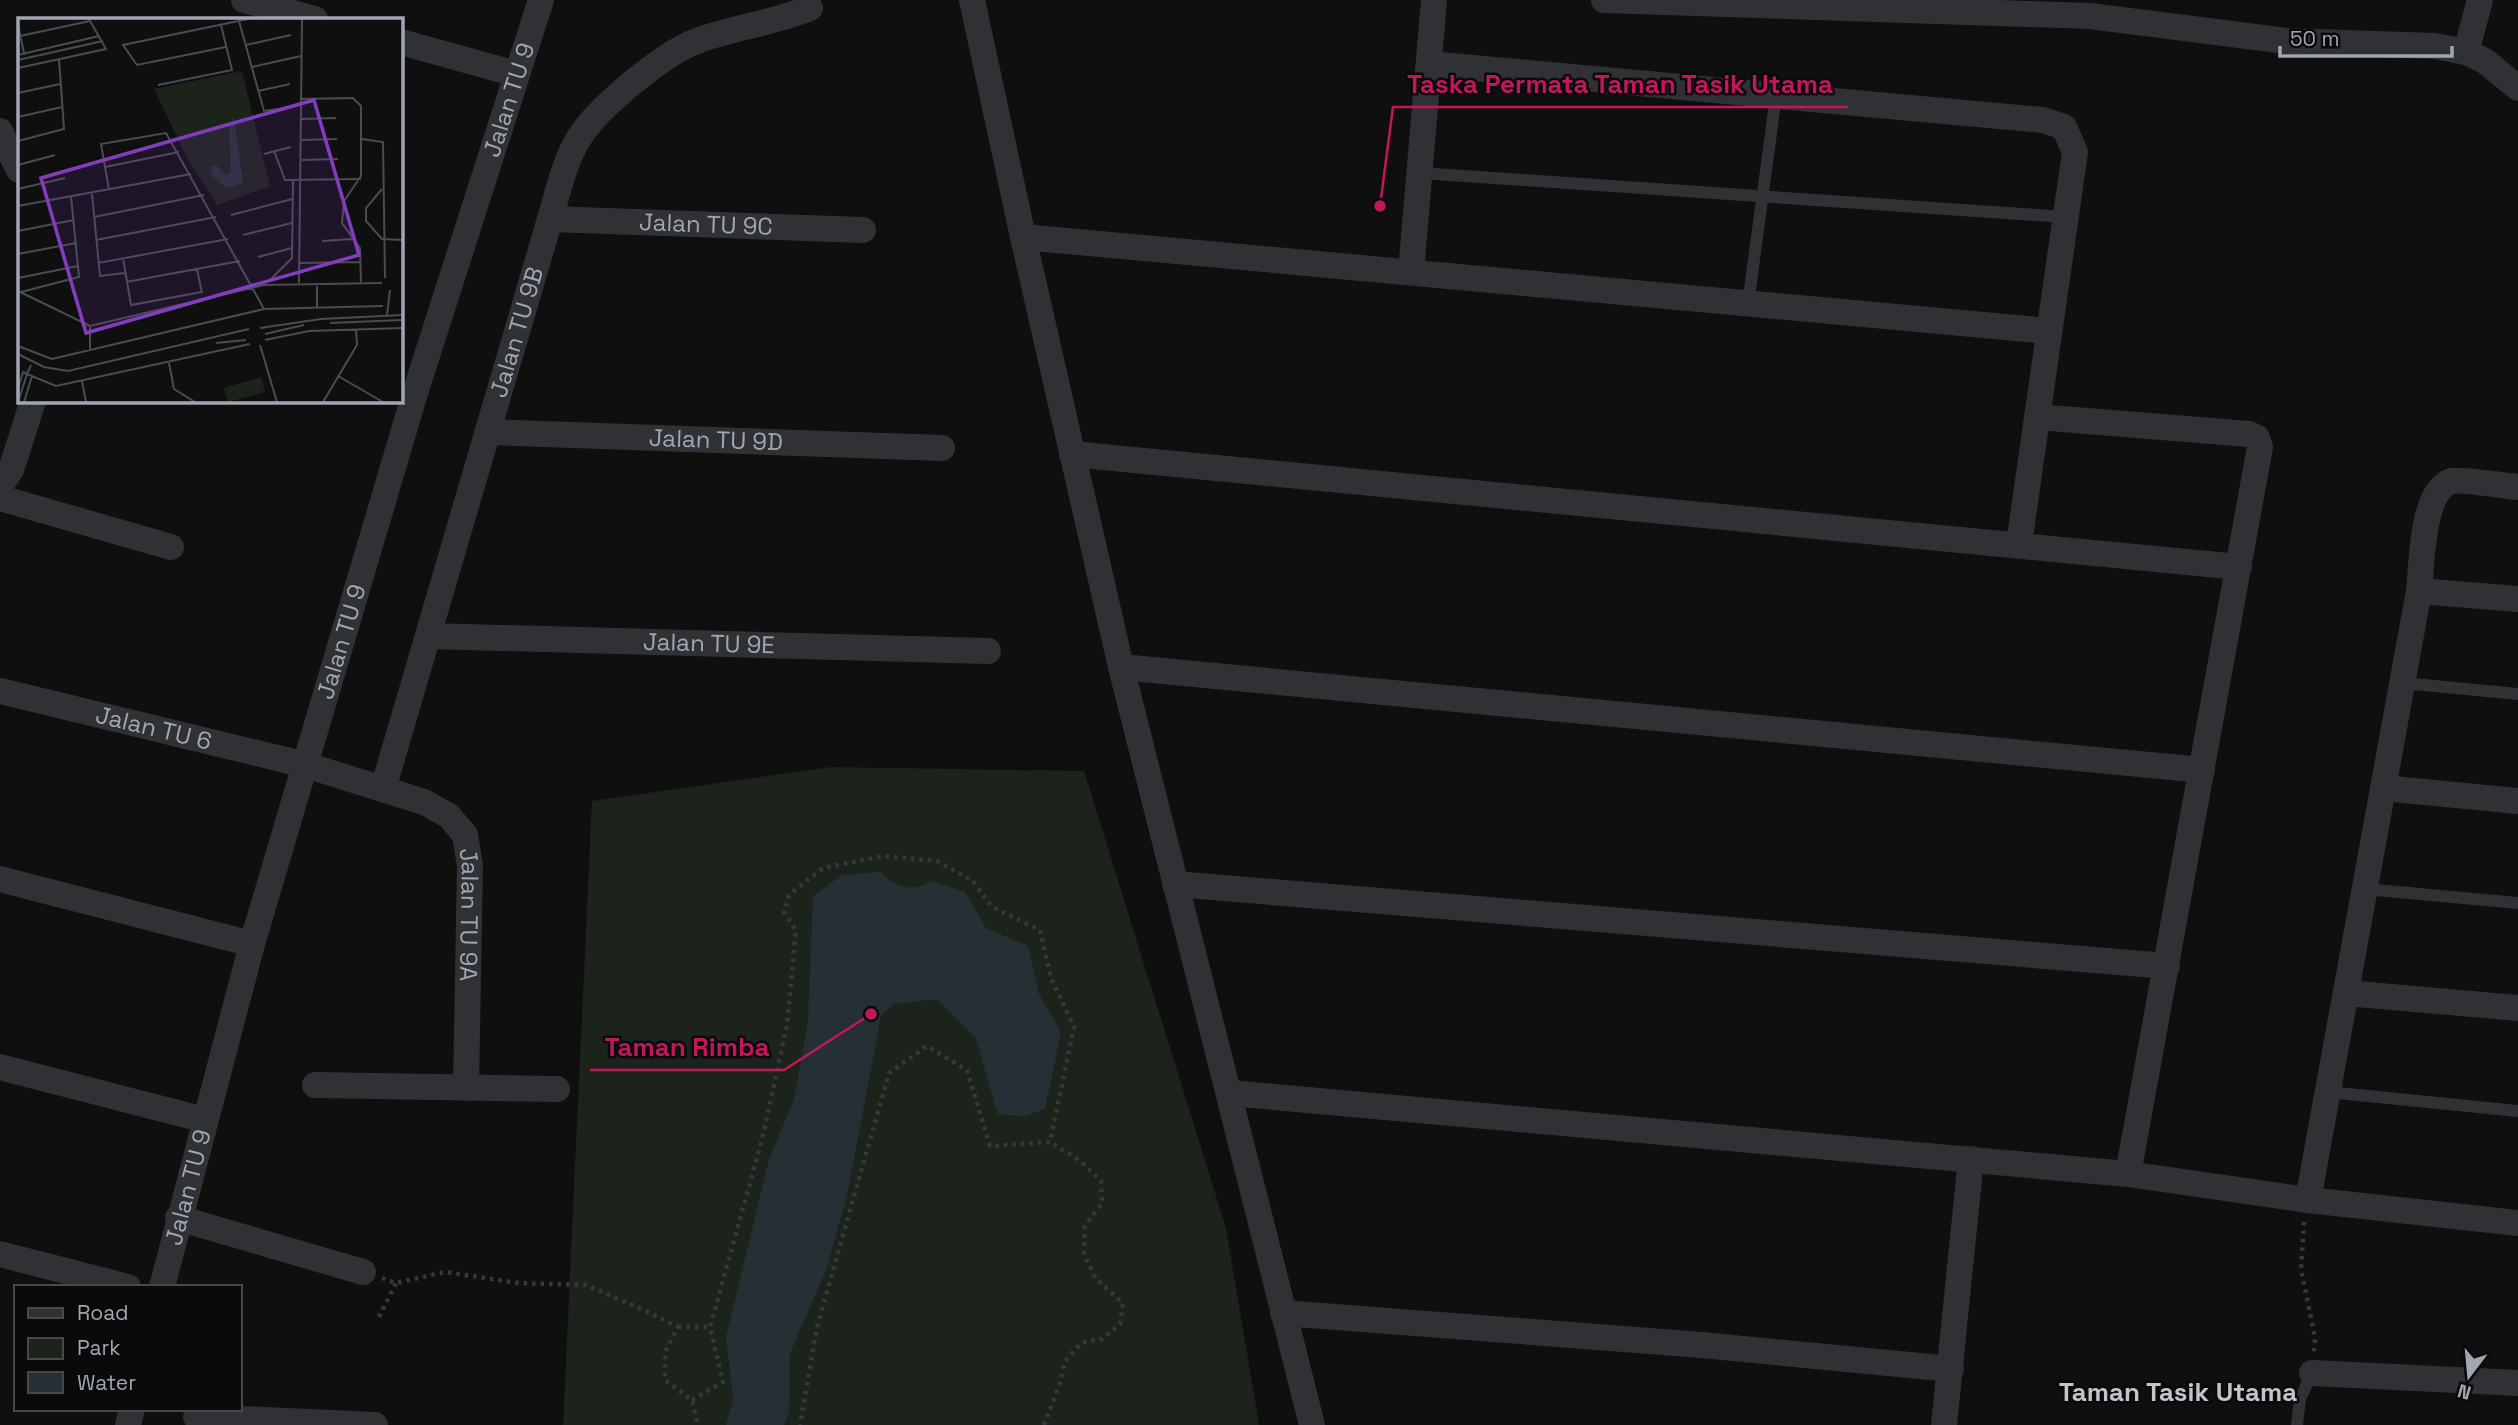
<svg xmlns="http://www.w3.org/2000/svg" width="2518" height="1425" viewBox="0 0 2518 1425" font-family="'Space Grotesk',sans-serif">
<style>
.green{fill:#1b231b}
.water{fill:#252f34}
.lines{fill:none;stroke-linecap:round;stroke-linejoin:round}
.path{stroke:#35383d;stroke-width:4.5;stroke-dasharray:3.5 5;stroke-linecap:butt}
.service{stroke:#303135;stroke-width:12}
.minor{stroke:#303135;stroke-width:26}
.labels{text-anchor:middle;stroke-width:5;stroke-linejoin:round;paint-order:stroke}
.street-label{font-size:24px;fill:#9fa7b2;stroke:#0a0a0b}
.neighbourhood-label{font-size:26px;font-weight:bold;fill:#c0c6ce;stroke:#0a0a0b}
.inset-road{fill:none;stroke:#494c51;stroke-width:2}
.view{fill:#803ebd;fill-opacity:0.15;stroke:#803ebd;stroke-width:3.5}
.inset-edge{fill:none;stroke:#9fa7b2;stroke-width:3.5}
.leader{fill:none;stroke:#c2185b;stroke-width:2.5}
.callout-dot{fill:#c2185b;stroke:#0a0a0b;stroke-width:2.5}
.callout-label{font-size:26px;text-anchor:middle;font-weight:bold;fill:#c2185b;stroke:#0a0a0b;stroke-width:5;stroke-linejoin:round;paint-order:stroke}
</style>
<rect width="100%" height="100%" fill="#0f0f10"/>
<path class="green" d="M831,767L1084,771L1226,1228L1259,1425H563L592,801Z"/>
<path class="water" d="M881,872C897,889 912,892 933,881L965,892L986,928L1028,946L1039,994L1061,1032L1045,1109L1025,1116L998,1114L975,1037L937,999L893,1004L881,1016L847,1196L826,1270L790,1353L789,1412L784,1425H726L733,1398L726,1337L769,1159L794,1100L808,1021L813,896L842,875Z"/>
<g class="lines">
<path class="path" d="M2304,1222L2301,1269L2315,1338L2314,1352
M382,1278L396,1283L445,1272L519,1283L586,1285L646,1311L678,1327L665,1352V1380L692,1400L698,1425
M379,1317L396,1283
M678,1327H710
M692,1400L723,1382L710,1327L762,1140L787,1025L796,930L784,912L789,895L823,868L883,856L937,861L973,881L992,907L1040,930L1051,978L1074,1027L1050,1142L990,1146L967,1070L927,1046L889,1073L817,1327L800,1425
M1044,1425L1060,1383L1065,1361L1081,1343L1102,1339L1120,1324L1123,1303L1096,1279L1084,1254L1085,1226L1102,1203L1101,1181L1082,1162L1050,1142"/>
<path class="service" d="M1420,173L2065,217
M1748,304L1776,96
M2403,683L2518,694
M2365,889L2518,903
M2328,1092L2518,1111
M2297,1425L2300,1399L2312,1373"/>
<g class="minor">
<path d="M244,0L315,19"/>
<path d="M972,0L1023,237L1121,667L1312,1425"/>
<path d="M1604,0L2090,16L2287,41L2435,46L2466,52L2485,61L2518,88"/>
<path d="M401,42L516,74"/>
<path d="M2466,52L2480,0"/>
<path d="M1429,64L2043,120L2064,127L2075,152L2019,544"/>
<path d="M0,131L19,170"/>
<path id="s1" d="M550,219L863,230"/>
<path d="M1023,237L2049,331"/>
<path d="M1411,272L1434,0"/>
<path d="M2037,417L2249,434L2257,438L2260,447L2128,1174"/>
<path id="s2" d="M488,432L942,448"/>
<path d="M1072,454L2239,567"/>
<path d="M0,486L11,470L33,401"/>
<path d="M0,498L171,547"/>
<path d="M2419,591L2518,599"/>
<path id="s3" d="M429,636L988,651"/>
<path d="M1121,667L2202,770"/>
<path id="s4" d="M0,691L306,765L424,802L449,816L465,835L470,865L466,1088"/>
<path d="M2383,788L2518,801"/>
<path id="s5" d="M383,789L550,219C558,192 564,162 579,138C597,108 664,53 697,41C734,27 774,23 810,8"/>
<path d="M0,879L252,944"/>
<path d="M1175,884L2167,966"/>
<path d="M2346,993L2518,1008"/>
<path d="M0,1067L205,1120"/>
<path d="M315,1085L557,1089"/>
<path d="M1230,1093L2128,1174L2308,1200L2518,1223"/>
<path d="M2308,1200L2419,591C2422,565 2421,490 2452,481C2461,479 2506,486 2518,487"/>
<path d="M178,1218L363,1272"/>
<path d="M0,1254L128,1287"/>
<path id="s6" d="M162,1287L252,944L415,393L541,0"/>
<path d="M1283,1313L1702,1345L1951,1369"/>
<path d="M2312,1373L2518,1383"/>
<path d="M196,1417L375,1425"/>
<path d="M128,1425L132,1409"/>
<path d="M1944,1425L1971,1159"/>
</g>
</g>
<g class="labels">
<g class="street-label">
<text dy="8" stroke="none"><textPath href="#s6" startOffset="1237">Jalan TU 9</textPath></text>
<text dy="8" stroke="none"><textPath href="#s1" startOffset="156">Jalan TU 9C</textPath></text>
<text dy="8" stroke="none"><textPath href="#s5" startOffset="476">Jalan TU 9B</textPath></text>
<text dy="8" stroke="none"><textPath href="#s2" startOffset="228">Jalan TU 9D</textPath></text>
<text dy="8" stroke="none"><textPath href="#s6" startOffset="670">Jalan TU 9</textPath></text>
<text dy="8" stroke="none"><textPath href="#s3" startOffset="280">Jalan TU 9E</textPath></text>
<text dy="8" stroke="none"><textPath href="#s4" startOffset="158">Jalan TU 6</textPath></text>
<text dy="8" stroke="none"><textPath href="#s4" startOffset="572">Jalan TU 9A</textPath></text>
<text dy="8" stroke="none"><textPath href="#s6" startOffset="103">Jalan TU 9</textPath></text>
</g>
<g class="neighbourhood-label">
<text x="2178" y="1401">Taman Tasik Utama</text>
</g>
</g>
<g transform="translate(18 18)">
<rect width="385" height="385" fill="#0f0f10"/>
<path d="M224,53L252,168L199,187L170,142L136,71ZM243,359L247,374L210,384L206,370Z" fill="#1b231b"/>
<path d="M216,98L225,165L208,170L194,158L193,149L198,147L208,157L213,154L211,108Z" fill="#252f34"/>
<path class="inset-road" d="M221,3L246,93L275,89M0,7L6,35M2,18L72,3M228,27L273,17M208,29L119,47L105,27L230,1M0,37L81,18M0,42L85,23M234,49L283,38M0,50L88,31L71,1M140,67L214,52L203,7M240,73L272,66M0,75L42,66M282,81L335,80L343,88V158L326,183L324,205L342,230L343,264M0,99L44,89M283,101L318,100M344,121L365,124L367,260M284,122L319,121M0,123L46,111L41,41M256,133L267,162L343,161M246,136L273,129M284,142L320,141M0,147L37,137M87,149L161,134M0,171L47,160M364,171L348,190V203L364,221L385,222M91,172L83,126L148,115L246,291M74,176L82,258L107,255M0,188L173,156M213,197L274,181M76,199L186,177M0,213L56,202M225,217L274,205M78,222L198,199M304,223L335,221M0,236L58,225M240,239L274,230M105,240L113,287L184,274M80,245L210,221M282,245L342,244M179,251L184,275M0,260L60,248M253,261L274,240L275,163M108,264L222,243M281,265L284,1M299,266V289M0,273L72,308L246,267L364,265M3,274L61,259L53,178M369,297L372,272M312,305L384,302M72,308V333M242,310L303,301L385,297M247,316L286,307M247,322L291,313L385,310M198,325L228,322M242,327L259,384M0,328L34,341L246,291L365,288M0,336L26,349L50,353L231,311M151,345L156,371L177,384M13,347L9,356L38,368L232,326M320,358L365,384M64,363L68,384M0,371L5,354L9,356M0,384L9,356M6,384L14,358M305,384L339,327L338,312"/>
<path class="view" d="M296,82L341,237L68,315L23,160Z"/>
<rect width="385" height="385" class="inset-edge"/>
</g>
<path class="leader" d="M1380 206L1393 107H1848M871 1014L784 1070H590"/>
<g class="callout-dot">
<circle cx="1380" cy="206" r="7"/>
<circle cx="871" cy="1014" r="7"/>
</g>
<g class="callout-label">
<text x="1620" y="93">Taska Permata Taman Tasik Utama</text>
<text x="687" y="1056">Taman Rimba</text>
</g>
<rect x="14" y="1285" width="228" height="126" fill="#0a0a0b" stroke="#46494e" stroke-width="2"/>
<rect x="28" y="1308" width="35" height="10" fill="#303135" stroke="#46494e" stroke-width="2"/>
<text x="77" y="1320" font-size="21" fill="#9fa7b2">Road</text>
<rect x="28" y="1338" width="35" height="21" fill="#1b231b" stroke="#46494e" stroke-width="2"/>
<text x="77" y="1355" font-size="21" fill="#9fa7b2">Park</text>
<rect x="28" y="1372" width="35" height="21" fill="#252f34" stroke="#46494e" stroke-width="2"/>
<text x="77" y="1390" font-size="21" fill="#9fa7b2">Water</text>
<g transform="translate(2469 1376) rotate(196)" stroke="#0a0a0b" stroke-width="5" paint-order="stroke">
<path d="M0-5L12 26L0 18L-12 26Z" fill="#9fa7b2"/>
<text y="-10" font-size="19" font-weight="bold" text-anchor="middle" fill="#9fa7b2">N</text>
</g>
<path d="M2280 46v10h172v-10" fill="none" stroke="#9fa7b2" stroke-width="3.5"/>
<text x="2290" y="46" font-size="21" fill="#9fa7b2" stroke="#0a0a0b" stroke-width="5" paint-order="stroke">50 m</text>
</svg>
